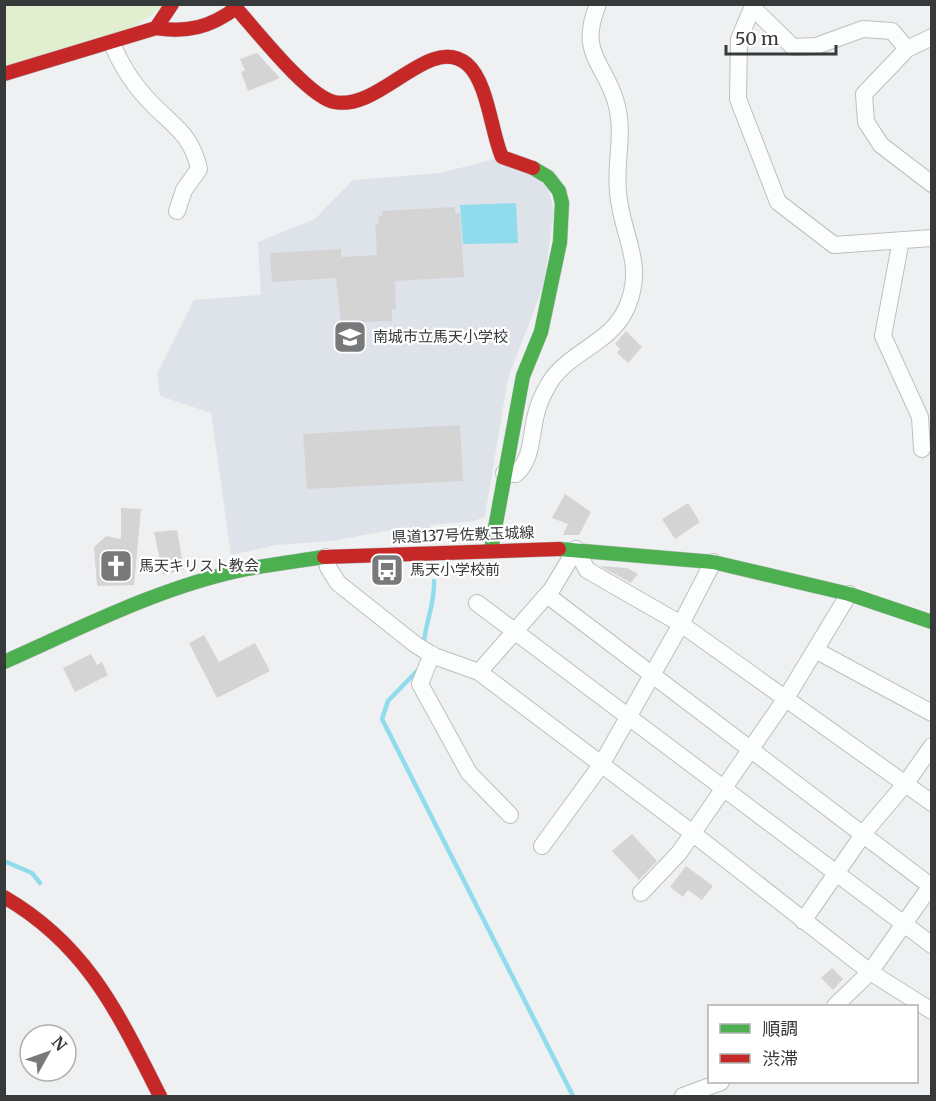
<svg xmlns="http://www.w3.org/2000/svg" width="936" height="1101" viewBox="0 0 936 1101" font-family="Merriweather,'Noto Sans JP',serif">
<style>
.built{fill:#dde3e9}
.green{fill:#e1eecf}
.water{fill:#90dced}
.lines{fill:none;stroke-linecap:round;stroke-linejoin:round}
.stream{stroke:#90dced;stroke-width:4.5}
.building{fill:#d5d4d5}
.street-casing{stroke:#bdbfc0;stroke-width:18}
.fast-casing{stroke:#bdbfc0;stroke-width:15}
.jam-casing{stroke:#bdbfc0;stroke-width:15}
.street{stroke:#fcfdfd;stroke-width:16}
.fast{stroke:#4caf50;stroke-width:14}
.jam{stroke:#c62828;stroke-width:14}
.labels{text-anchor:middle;stroke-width:4.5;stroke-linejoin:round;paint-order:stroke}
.poi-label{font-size:15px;fill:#37393a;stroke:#fff;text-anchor:start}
.street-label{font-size:15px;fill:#37393a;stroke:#fff}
</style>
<rect width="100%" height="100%" fill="#eef0f2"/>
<path class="built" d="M494,159L535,175L549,191L554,211L544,284L508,378L485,516L475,521L431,525V534L391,530L332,541L276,545L231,555L211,413L160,396L157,374L194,300L261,295L258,242L315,219L353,180L441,173Z"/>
<path class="green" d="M5,5H164L130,31L5,69Z"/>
<path class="water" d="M516,203L518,243L463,244L460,205Z"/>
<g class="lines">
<path class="stream" d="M424,642C426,621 435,603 434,581
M417,671L388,701L382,719L573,1096
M4,861L32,873L40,883"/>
</g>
<path class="building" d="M257,53L280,78L248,91L241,72L245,70L240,59Z
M455,207V213H460L464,277L395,281L396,309H392V321L341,323L336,278L272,282L270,253L341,249V257L377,255L375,224H379L378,216H383L382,211Z
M626,331L642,347L628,363L617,353L620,349L615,344Z
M460,425L463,481L307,489L303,434Z
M565,494L591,512L579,535H563L568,524L552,518Z
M688,503L700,522L675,539L662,519Z
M121,508L141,509L134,585L97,586L94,547L106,536L121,539Z
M177,530L184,569L163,575L154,532Z
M600,566L627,568L638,574L631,583Z
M204,635L219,662L255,643L270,671L217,698L189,643Z
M91,654L97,665L102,662L108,675L75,692L63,668Z
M632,834L657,861L639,880L612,851Z
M686,866L713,886L702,900L688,890L683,897L670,887Z
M832,968L843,979L833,990L821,978Z"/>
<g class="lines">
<g class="street-casing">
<path id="street" d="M754,4L739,39L738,99L778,202L834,245L932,238
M753,8L793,47L816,46L863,29L892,31L907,49
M932,37L907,49L864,94L866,122L881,145L932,184
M112,43C121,66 136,88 154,106C175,127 192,136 199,169L184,190L177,211
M901,240L883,336L920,417L922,449
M504,473L516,474C534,457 530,433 537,411C539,401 545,391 550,382C570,351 612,343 627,307C646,262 621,235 618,192C615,164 624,135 617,106C606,62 577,56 598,4
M576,549L587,570L681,624L932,803
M326,557L328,567L338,583L416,645L434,656L479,672L691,832L870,972L932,1011
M547,595L932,887
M477,603L932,945
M817,651L932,713
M432,654L420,684L469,773L510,815
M479,672L552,589L576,549
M542,846L601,765L681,624L713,562
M641,893L679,853L786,698L849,594
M803,921L867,829L906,783L932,746
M835,1006L870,972L932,884
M683,1096L721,1082"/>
</g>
<g class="fast-casing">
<path id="fast" d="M559,549L713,562L849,594L932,622
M491,550L523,376L541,332L560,242L562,203L559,191L548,177L533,168
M4,662C83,627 162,586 247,569C273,564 299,561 324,557"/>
</g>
<g class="jam-casing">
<path id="jam" d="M156,28C187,33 211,27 236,8C256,30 307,96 334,102C380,112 429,33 467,64C488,82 491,132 502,157L533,168
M4,74L156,28L172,4
M324,557L559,549
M4,897C87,945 118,1013 160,1096"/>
</g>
<use href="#street" class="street"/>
<use href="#fast" class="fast"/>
<use href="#jam" class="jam"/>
</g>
<defs>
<g id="school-square" transform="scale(1.725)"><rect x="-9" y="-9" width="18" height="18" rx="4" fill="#77797a" stroke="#fff"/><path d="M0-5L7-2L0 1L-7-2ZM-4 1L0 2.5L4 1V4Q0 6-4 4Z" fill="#fff"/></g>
<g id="church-square" transform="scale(1.725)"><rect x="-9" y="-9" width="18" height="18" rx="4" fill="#77797a" stroke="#fff"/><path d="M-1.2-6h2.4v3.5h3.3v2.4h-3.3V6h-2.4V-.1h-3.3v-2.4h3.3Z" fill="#fff"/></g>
<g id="bus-square" transform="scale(1.725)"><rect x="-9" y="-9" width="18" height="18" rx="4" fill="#77797a" stroke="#fff"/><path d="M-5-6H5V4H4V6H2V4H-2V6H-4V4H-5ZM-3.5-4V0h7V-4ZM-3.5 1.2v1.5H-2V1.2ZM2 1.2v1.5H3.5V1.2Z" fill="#fff"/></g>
</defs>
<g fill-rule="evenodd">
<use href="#school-square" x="350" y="337"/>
<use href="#church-square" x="116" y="566"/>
<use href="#bus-square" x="387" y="570"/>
</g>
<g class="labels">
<g class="poi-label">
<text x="373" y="342">南城市立馬天小学校</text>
<text x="139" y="571">馬天キリスト教会</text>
<text x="410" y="575">馬天小学校前</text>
</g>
<g class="street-label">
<text transform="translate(463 535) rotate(-2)" y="5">県道137号佐敷玉城線</text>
</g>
</g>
<rect width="936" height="1101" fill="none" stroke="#37393a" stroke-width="12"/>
<rect x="708" y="1005" width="210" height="78" fill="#ffffff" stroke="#afb0b0" stroke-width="1.5"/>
<rect x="720" y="1024" width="30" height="9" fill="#4caf50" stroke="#afb0b0" stroke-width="1.5"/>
<text x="762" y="1035" font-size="18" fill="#37393a">順調</text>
<rect x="720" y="1054" width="30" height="9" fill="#c62828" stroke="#afb0b0" stroke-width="1.5"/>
<text x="762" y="1065" font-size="18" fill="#37393a">渋滞</text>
<g transform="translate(48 1053) rotate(50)"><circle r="28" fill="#ffffff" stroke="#afb0b0" stroke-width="1.5"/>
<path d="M0-4.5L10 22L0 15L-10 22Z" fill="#77797a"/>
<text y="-9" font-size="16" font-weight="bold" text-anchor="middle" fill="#37393a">N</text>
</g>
<path d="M726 45v9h110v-9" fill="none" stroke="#37393a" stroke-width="3"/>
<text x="735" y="45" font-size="18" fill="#37393a" stroke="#ffffff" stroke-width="4.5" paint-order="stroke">50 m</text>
</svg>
